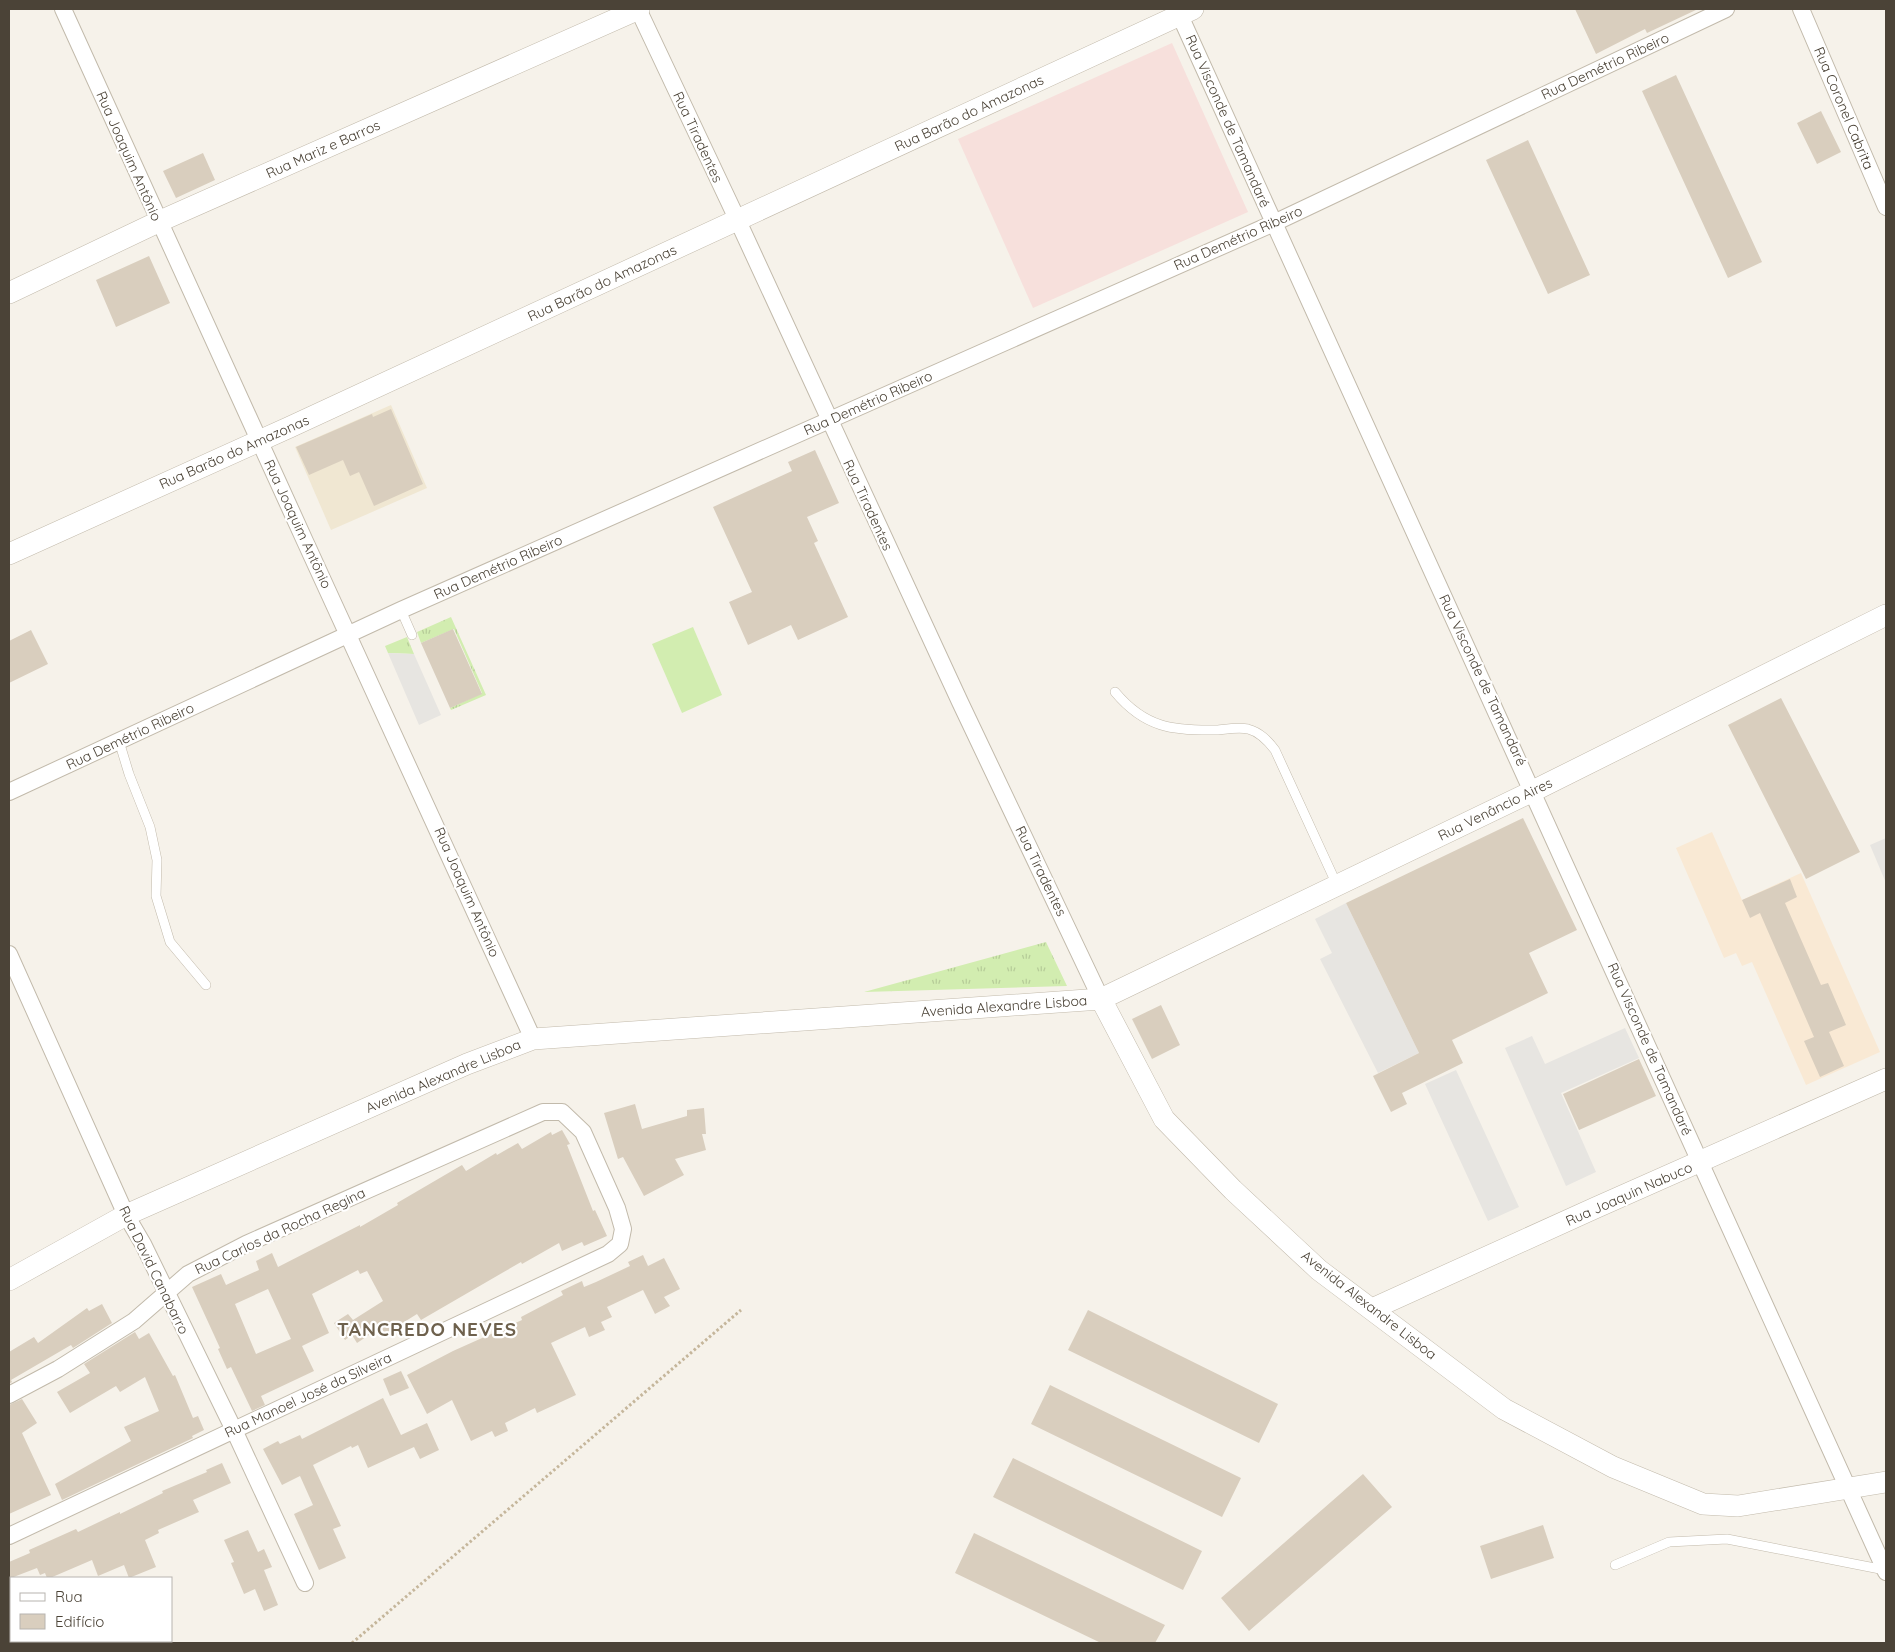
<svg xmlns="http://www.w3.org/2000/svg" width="1895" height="1652" viewBox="0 0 1895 1652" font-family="Quicksand,sans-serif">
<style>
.commercial{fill:#f9e9d4}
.education{fill:#f0e7d2}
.medical{fill:#f7e0dc}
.grass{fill:url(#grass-tufts)}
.pitch{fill:#d2edb0}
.parking{fill:#e7e5e1}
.building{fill:#d9cebe;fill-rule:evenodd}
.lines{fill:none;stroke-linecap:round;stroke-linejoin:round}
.service-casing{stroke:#c2baab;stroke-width:10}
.minor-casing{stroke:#c2baab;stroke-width:18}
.tertiary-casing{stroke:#c2baab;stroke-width:22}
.path{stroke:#c5b69b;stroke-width:3;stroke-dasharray:2.5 2.5;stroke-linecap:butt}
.service{stroke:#fff;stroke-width:9}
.minor{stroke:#fff;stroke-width:16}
.tertiary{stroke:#fff;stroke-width:21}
.labels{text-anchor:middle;stroke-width:4.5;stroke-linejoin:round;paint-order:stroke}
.street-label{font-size:14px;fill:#4b4337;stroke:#fff}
.district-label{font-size:19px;font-weight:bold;letter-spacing:1px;fill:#6e614d;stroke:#fff}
</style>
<defs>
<pattern id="grass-tufts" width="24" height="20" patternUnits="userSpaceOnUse" patternTransform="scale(1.25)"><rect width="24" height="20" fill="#d2edb0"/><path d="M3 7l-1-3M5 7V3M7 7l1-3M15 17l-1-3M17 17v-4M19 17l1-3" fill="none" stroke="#b6cc98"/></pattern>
</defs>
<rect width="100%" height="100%" fill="#f6f2ea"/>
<path class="commercial" d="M1712,832L1742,900L1801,873L1880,1052L1806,1085L1752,962L1742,966L1736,953L1724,958L1676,848Z"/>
<path class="education" d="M391,405L427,488L331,530L295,447Z"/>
<path class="medical" d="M1172,43L1248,212L1033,308L958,139Z"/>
<path class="grass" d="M451,617L486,695L451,710L450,708L482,693L454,629L421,643L417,632Z
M407,637L414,654L388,653L385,646Z
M1046,942L1067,986L864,992Z"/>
<path class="pitch" d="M693,627L722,695L682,713L652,644Z"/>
<path class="parking" d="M388,653L414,654L441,715L419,725Z
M1886,838V883L1870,845Z
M1346,903L1419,1053L1378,1073L1320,959L1332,953L1315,919Z
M1625,1028L1639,1058L1561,1093L1596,1172L1566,1186L1505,1048L1532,1036L1545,1064Z
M1456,1070L1519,1207L1488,1221L1425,1084Z"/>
<path class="building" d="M1575,9H1698L1647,33L1645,29L1596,54Z
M1676,75L1762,262L1728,278L1642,91Z
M1821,111L1841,152L1817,164L1797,123Z
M1528,140L1590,275L1548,294L1486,160Z
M203,153L215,180L176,198L163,171Z
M149,256L170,303L116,327L96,280Z
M391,409L423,484L374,506L359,472L350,476L343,460L309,475L296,447L372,414L373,417Z
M815,450L839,503L807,517L818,541L814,543L848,617L798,640L791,625L748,645L729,602L752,592L713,507L792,471L788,462Z
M453,629L482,694L450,708L421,643Z
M31,630L48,664L9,683V641Z
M1781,698L1860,852L1806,879L1728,725Z
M1523,818L1577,930L1529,953L1548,993L1452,1040L1463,1063L1402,1093L1407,1104L1391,1112L1373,1076L1419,1053L1346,903Z
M1790,879L1797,897L1785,903L1821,985L1828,983L1846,1025L1829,1032L1844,1066L1820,1077L1804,1041L1814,1037L1760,913L1750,918L1742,900Z
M1161,1005L1180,1045L1152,1059L1132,1019Z
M1639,1059L1656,1096L1579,1130L1563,1094Z
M635,1104L642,1129L687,1116V1110L704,1108L706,1134H702L706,1150L675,1159L684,1175L644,1196L623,1157L618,1159L604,1113Z
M562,1130L570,1144L567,1145L593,1211L595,1210L607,1236L584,1246L582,1242L562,1251L559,1243L522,1264L521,1262L421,1320L417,1314L385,1334L381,1327L357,1343L352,1335L345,1340L334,1323L348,1314L353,1320L383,1301L367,1271L360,1274L358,1270L312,1294L329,1333L302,1346L314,1371L261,1396L265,1405L252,1411L231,1367L227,1369L218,1349L220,1348L192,1287L221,1274L226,1285L259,1270L256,1261L272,1253L278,1267L360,1225V1227L398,1205L397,1203L462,1165L466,1171L496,1153L497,1155L518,1143L522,1149L551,1132L552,1135ZM268,1289L291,1339L256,1354L235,1304Z
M643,1255L648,1266L664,1258L680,1289L664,1297L670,1306L655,1314L643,1290L607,1307L612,1317L601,1322L605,1330L589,1337L585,1327L551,1343L576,1395L537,1413L535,1408L505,1423L508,1431L495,1437L492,1431L471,1441L452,1400L427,1414L407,1375L453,1351L522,1320L521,1317L563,1295L561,1291L582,1281L584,1287L596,1282L630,1266L628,1262Z
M102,1304L112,1323L73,1348L71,1345L11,1380L12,1382L9,1384V1352L34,1337L38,1343L87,1308L89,1311Z
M1088,1310L1278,1404L1259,1443L1068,1350Z
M135,1332L139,1339L149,1333L173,1376L175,1375L193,1418L198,1416L204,1430L192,1436L193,1438L62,1500L55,1484L131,1441L124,1427L159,1411L145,1377L120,1392L116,1386L70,1413L57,1392L90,1373L84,1364Z
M401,1371L409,1388L390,1396L383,1379Z
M1050,1385L1241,1478L1222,1517L1031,1424Z
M383,1398L401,1435L427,1423L439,1450L420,1459L414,1447L368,1468L358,1445L352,1448L351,1446L313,1465L341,1526L333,1529L346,1558L319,1570L294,1514L313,1505L300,1476L282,1485L263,1449L278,1441L280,1444L300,1435L302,1439Z
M22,1399L37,1423L22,1433L51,1495L9,1514V1405Z
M1013,1458L1202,1551L1183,1590L993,1497Z
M222,1463L231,1483L193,1500L199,1512L158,1530L159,1533L145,1540L156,1567L129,1578L124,1565L98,1576L92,1560L50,1578H47L45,1573L40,1575L37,1568L11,1578L9,1581V1562L30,1553L29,1550L76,1529L78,1532L120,1512V1514L163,1493L162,1491L207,1472L206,1470Z
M1363,1474L1392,1507L1249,1631L1221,1598Z
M1543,1525L1554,1558L1491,1579L1480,1546Z
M248,1530L258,1552L264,1549L272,1567L264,1570L278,1605L264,1611L255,1589L244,1594L231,1563L234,1562L224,1540Z
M974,1533L1165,1625L1155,1643H1101L955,1573Z"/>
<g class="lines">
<g class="service-casing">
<path id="service" d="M401,610L412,635
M1115,692C1145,728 1173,731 1218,730C1227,729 1239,727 1248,729C1260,732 1268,741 1275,750L1337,885
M119,741L129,774L150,827L157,860L156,896L170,942L206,985
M1615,1565L1669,1542L1727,1539L1885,1570"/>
</g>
<g class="minor-casing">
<path id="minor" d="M63,9C217,354 377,695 533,1039
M638,9L738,221L960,702L1101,999
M1177,9L1886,1572
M1801,9L1886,207
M9,792L401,610L1274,223L1726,9
M9,954L126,1215L143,1244L234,1430L305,1583
M9,1395L58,1369L134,1321L188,1274L246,1244L543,1112H562L583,1132L617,1208L623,1229L620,1244L608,1254L9,1536"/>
</g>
<g class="tertiary-casing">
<path id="tertiary" d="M9,293L158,222L639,9
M9,554L290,427L1193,9
M1101,999L1164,1119L1233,1190L1319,1270L1504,1409L1613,1467L1703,1504L1738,1506L1886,1482
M9,1280L126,1215L467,1064L533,1039L1101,999L1533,791L1886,615
M1372,1309L1595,1208L1886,1079"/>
</g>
<path class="path" d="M9,1608L11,1611
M46,1641L49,1643
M352,1643L741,1310"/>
<use href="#service" class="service"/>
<use href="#minor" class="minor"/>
<use href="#tertiary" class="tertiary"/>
</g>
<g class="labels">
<g class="street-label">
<text transform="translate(1605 66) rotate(-25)" y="5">Rua Demétrio Ribeiro</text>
<text transform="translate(1844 108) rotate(67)" y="5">Rua Coronel Cabrita</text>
<text transform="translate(969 113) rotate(-25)" y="5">Rua Barão do Amazonas</text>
<text transform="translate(1228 121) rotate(66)" y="5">Rua Visconde de Tamandaré</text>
<text transform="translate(698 137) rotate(65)" y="5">Rua Tiradentes</text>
<text transform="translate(323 149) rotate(-24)" y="5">Rua Mariz e Barros</text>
<text transform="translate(129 156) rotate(66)" y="5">Rua Joaquim Antônio</text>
<text transform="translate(1238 238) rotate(-24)" y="5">Rua Demétrio Ribeiro</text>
<text transform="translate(602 283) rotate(-25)" y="5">Rua Barão do Amazonas</text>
<text transform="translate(868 403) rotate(-24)" y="5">Rua Demétrio Ribeiro</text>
<text transform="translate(234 452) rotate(-24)" y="5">Rua Barão do Amazonas</text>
<text transform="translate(868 505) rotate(65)" y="5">Rua Tiradentes</text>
<text transform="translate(298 524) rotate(65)" y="5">Rua Joaquim Antônio</text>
<text transform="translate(498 567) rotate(-24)" y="5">Rua Demétrio Ribeiro</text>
<text transform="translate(1483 680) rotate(65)" y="5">Rua Visconde de Tamandaré</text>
<text transform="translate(130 736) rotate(-25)" y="5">Rua Demétrio Ribeiro</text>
<text transform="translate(1495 809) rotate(-26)" y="5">Rua Venâncio Aires</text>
<text transform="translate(1041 871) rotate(64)" y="5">Rua Tiradentes</text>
<text transform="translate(467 892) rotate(66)" y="5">Rua Joaquim Antônio</text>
<text transform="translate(1004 1006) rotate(-4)" y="5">Avenida Alexandre Lisboa</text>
<text transform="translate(1650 1049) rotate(66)" y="5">Rua Visconde de Tamandaré</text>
<text transform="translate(443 1076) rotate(-23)" y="5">Avenida Alexandre Lisboa</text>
<text transform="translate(1629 1194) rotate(-24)" y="5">Rua Joaquin Nabuco</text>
<text transform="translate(280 1231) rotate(-25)" y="5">Rua Carlos da Rocha Regina</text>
<text transform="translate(154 1270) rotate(64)" y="5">Rua David Canabarro</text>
<text transform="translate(1369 1305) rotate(38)" y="5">Avenida Alexandre Lisboa</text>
<text transform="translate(308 1395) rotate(-25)" y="5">Rua Manoel José da Silveira</text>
</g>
<g class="district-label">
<text x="427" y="1336">TANCREDO NEVES</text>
</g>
</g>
<rect width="1895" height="1652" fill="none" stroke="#4b4337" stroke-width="20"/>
<rect x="10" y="1577" width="162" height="65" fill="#ffffff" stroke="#b7b4af"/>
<rect x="20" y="1593" width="25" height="8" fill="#ffffff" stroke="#b7b4af"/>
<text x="55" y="1602" font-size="15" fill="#4b4337">Rua</text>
<rect x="20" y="1614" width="25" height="15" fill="#d9cebe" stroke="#b7b4af"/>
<text x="55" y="1627" font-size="15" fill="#4b4337">Edifício</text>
</svg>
